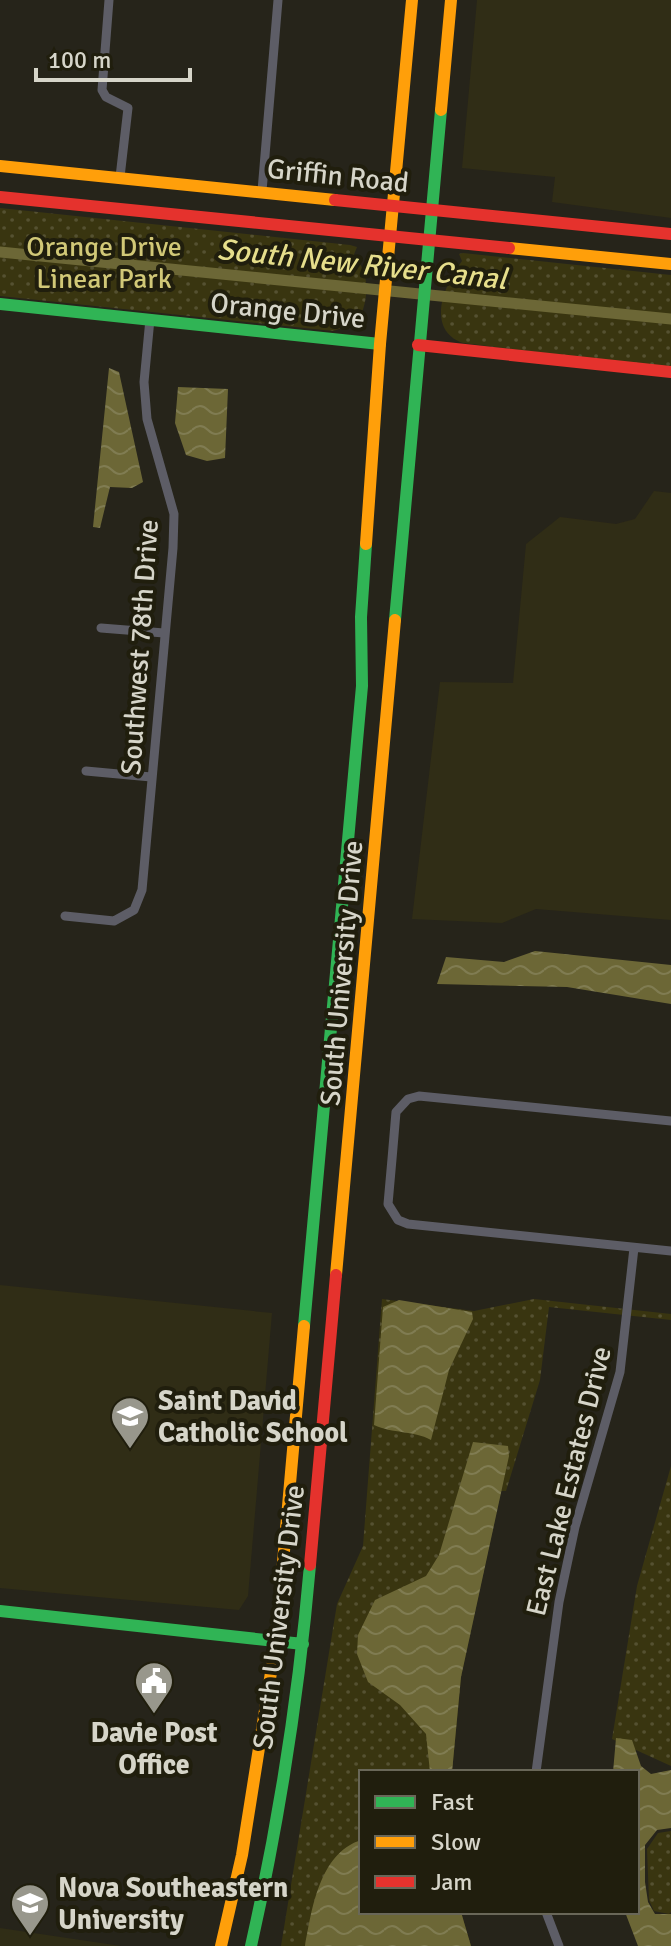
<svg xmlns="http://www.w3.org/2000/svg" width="671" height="1946" viewBox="0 0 671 1946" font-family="Signika,sans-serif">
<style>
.built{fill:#302d16}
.grass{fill:url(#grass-dots)}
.water{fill:url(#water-waves)}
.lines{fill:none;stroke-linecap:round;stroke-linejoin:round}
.canal{stroke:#6c6736;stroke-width:11}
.street{stroke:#5d5d66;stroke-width:9}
.fast{stroke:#30b455;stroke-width:12}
.slow{stroke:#ff9f0a;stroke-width:12}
.jam{stroke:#e5322d;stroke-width:12}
.labels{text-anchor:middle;stroke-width:8;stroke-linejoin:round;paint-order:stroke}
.street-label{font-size:28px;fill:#d6d5c9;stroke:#201e0d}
.park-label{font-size:28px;fill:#d1c877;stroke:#201e0d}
.poi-label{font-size:28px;font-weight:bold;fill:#d6d5c9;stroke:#201e0d;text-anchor:start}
.water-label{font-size:30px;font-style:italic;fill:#e6de8b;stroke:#201e0d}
</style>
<defs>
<pattern id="grass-dots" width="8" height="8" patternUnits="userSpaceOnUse" patternTransform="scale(2)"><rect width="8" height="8" fill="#393510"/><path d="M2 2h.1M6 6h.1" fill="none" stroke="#555131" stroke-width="1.8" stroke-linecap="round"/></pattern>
<pattern id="water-waves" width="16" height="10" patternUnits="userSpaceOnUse" patternTransform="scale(2)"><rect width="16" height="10" fill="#6c6736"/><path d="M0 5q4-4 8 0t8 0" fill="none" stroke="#807c52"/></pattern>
</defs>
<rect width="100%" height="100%" fill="#26241a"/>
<path class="built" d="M477,0H671V218L552,202L555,177L462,168Z
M654,491L671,493V920L536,909L502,923L412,919L440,682L513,683L526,544L560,517L616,524L635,519Z
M0,1285L272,1313L248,1596L239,1610L0,1588Z
M0,1928L121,1946H0Z"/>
<path class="grass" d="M0,208L350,245L357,247L353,257C372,270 369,308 355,324L333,331L0,296Z
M463,253L671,275V368L463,343C425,329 444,285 462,261L459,254Z
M382,1299L474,1311L534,1299L671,1314V1320L549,1307L540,1380L506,1491H501L461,1677L452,1772H361V1912H461L471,1946H281L337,1604L363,1546Z
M671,1466V1766L612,1739L637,1586Z
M671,1831V1912L669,1914L654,1911L649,1900L647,1849L658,1833Z"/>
<path class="water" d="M109,368L119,372L143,482L132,488L110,487L100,528L93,527Z
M178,387L228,389L225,458L207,461L186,455L175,423Z
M535,951L671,965V1004L567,987L437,984L446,957L504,962Z
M399,1300L472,1312L473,1319L449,1370L431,1440C413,1430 393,1434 374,1425L383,1307Z
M473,1442L508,1446L509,1456L461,1677L452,1772H430L426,1734L400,1705L368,1682L357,1654L358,1635L375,1600L426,1576L439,1555Z
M616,1738L632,1740L641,1766L651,1774L671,1770V1828L657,1830L645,1845V1882L648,1902L655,1914H671V1946H638L625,1912H637V1772H613Z
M361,1840V1912H461L471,1946H305C312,1909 319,1854 361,1840Z"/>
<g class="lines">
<path class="canal" d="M0,252L671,319"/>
<path class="street" d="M109,0L102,90L106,97L128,108L120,177
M262,191L278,0
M101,628L164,633
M86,771L151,777
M65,916L114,921L134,910L142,890L173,548L174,514L147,419L144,382L150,319
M671,1121L419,1096L408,1099L396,1112L392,1159L388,1204L398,1220L408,1224L671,1251
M536,1772L559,1602L575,1527L620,1372L634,1248
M546,1912L559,1946"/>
<path class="fast" d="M0,304L380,344
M395,620L441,110
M304,1326L362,686L361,617L366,544
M0,1611L303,1644
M251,1946C279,1821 299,1693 310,1565"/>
<path class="slow" d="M441,110L451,0
M0,166L335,200
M509,248L671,264
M366,544L380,344L412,0
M336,1275L395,620
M221,1946L242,1855L276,1641L304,1326"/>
<path class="jam" d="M0,197L509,248
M335,200L671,234
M418,345L671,372
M310,1565L336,1275"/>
</g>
<defs>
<g id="school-pin" transform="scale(2)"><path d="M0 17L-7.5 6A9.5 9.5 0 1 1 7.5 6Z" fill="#98978c" stroke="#201e0d"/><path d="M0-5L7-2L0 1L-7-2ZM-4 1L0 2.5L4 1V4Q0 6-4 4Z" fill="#fff"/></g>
<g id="civic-pin" transform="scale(2)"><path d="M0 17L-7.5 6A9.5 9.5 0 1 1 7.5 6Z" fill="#98978c" stroke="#201e0d"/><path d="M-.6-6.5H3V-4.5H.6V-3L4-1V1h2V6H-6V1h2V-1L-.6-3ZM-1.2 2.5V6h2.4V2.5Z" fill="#fff"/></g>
<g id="university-pin" transform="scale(2)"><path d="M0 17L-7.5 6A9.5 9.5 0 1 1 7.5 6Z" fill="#98978c" stroke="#201e0d"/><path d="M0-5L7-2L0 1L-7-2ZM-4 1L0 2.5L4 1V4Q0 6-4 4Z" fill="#fff"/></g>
</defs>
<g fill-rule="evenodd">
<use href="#school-pin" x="130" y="1416"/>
<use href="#civic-pin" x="154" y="1681"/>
<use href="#university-pin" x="30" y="1903"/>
</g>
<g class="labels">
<g class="street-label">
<text transform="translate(338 175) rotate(6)" y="10">Griffin Road</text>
<text transform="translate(288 310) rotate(6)" y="10">Orange Drive</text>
<text transform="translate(139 647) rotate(-86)" y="10">Southwest 78th Drive</text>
<text transform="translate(341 973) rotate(-85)" y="10">South University Drive</text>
<text transform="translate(568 1481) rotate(-76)" y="10">East Lake Estates Drive</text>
<text transform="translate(278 1617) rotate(-83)" y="10">South University Drive</text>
</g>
<g class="park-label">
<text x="104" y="256">Orange Drive<tspan x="104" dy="32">Linear Park</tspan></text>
</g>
<g class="poi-label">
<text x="158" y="1410">Saint David<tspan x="158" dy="32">Catholic School</tspan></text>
<text x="154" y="1742" text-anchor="middle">Davie Post<tspan x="154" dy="32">Office</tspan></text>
<text x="58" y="1897">Nova Southeastern<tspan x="58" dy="32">University</tspan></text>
</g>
<g class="water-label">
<text transform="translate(362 264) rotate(6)" y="10">South New River Canal</text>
</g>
</g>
<rect x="359" y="1770" width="280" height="144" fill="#201e0d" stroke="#696758" stroke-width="2"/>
<rect x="375" y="1796" width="40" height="12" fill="#30b455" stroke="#696758" stroke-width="2"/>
<text x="431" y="1810" font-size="24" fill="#d6d5c9">Fast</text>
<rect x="375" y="1836" width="40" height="12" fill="#ff9f0a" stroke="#696758" stroke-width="2"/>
<text x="431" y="1850" font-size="24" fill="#d6d5c9">Slow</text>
<rect x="375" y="1876" width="40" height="12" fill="#e5322d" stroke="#696758" stroke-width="2"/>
<text x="431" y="1890" font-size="24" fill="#d6d5c9">Jam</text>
<path d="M36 68v12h154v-12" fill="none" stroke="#d6d5c9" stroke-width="4"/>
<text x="48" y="68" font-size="24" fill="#d6d5c9" stroke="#201e0d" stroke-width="6" paint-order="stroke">100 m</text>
</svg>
